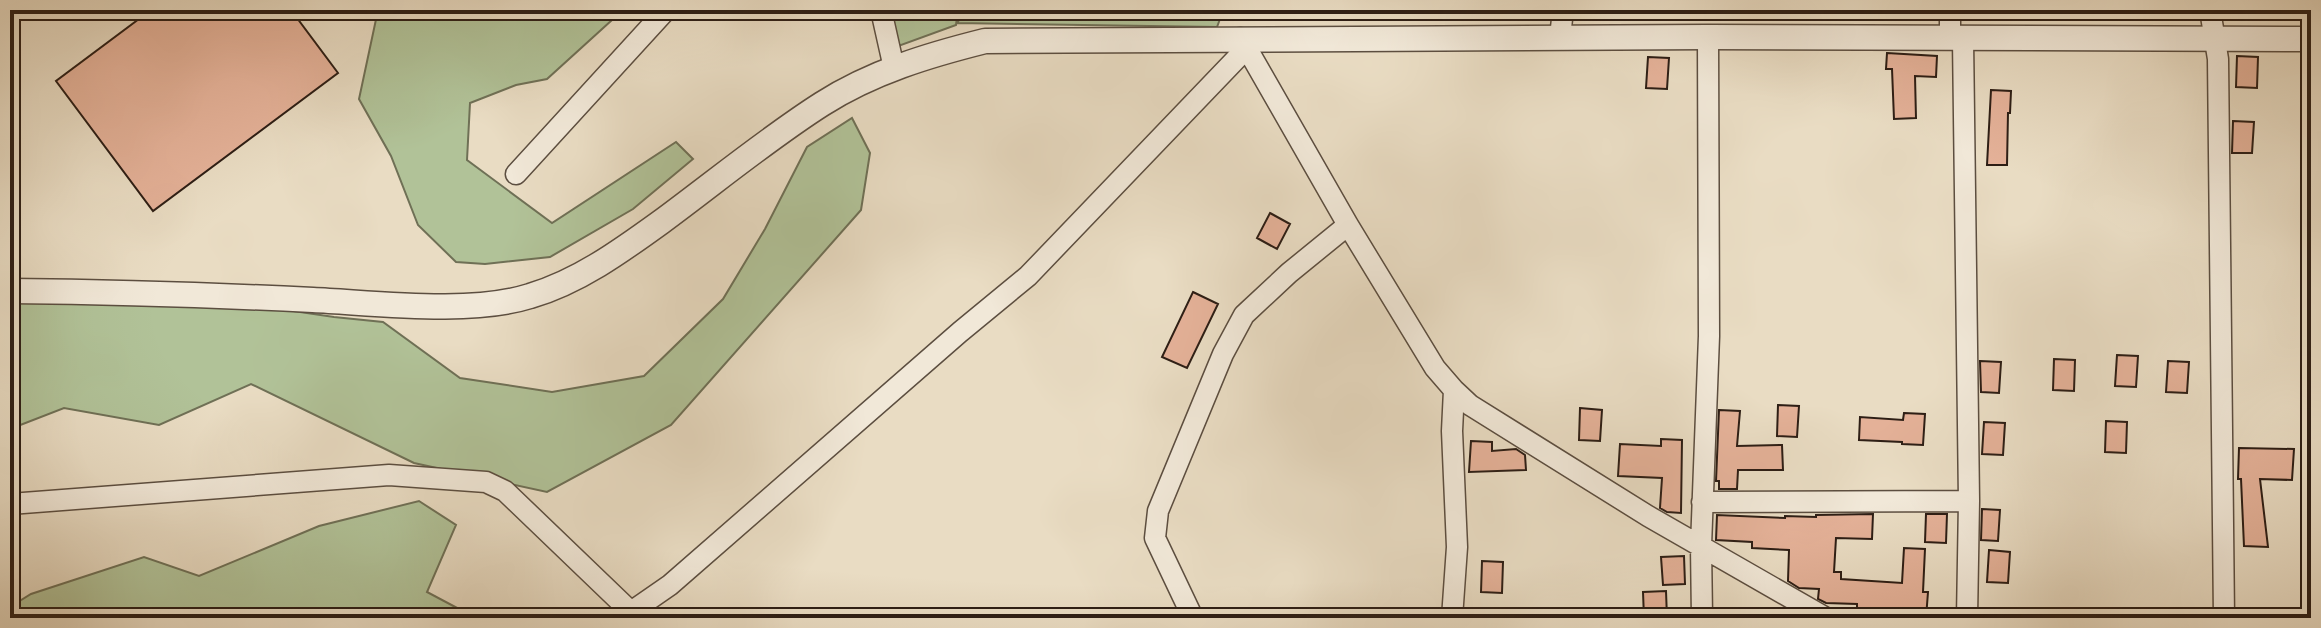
<svg xmlns="http://www.w3.org/2000/svg" width="2321" height="628" viewBox="0 0 2321 628" font-family="'EB Garamond',serif">
<style>
.green{fill:#b1c298;stroke:#6f7056;stroke-width:2}
.building{fill:#e4b198;stroke:#2d1e15;stroke-width:2}
.lines{fill:none;stroke-linecap:round;stroke-linejoin:round}
.minor-casing{stroke:#5c4e40;stroke-width:23}
.tertiary-casing{stroke:#5c4e40;stroke-width:27}
.path{stroke:#2d1e15;stroke-width:3;stroke-dasharray:6 4;stroke-linecap:butt}
.minor{stroke:#f1e8d8;stroke-width:20}
.tertiary{stroke:#f1e8d8;stroke-width:24}
</style>
<rect width="100%" height="100%" fill="#e9dcc3"/>
<filter id="stains"><feTurbulence type="fractalNoise" baseFrequency=".0025" numOctaves="4"/><feColorMatrix values="0 0 0 0 .2 0 0 0 0 .09 0 0 0 0 .02 0 0 0 .5 -.17"/></filter>
<radialGradient id="worn" r=".72"><stop offset=".6" stop-color="#630" stop-opacity="0"/><stop offset="1" stop-color="#630" stop-opacity=".3"/></radialGradient>
<path class="green" d="M378,10H623L547,79L516,85L470,103L467,160L552,223L676,142L693,159L633,209L550,257L485,264L456,262L418,225L391,156L359,99Z
M876,10H958L956,25L882,52Z
M960,10H1207L1220,19L1217,27L958,23Z
M852,118L870,153L861,210L671,425L547,492L414,463L251,384L159,425L64,408L10,429V287L177,294L334,317L383,322L460,378L552,392L644,376L723,299L765,229L807,147Z
M419,501L456,525L427,592L476,618H10V607L31,594L144,557L199,576L319,526Z"/>
<path class="building" d="M151,10H291L338,73L153,211L56,81Z
M1887,53L1937,56L1936,77L1915,76L1916,118L1894,119L1892,69H1886Z
M2237,56L2258,57L2257,88L2236,87Z
M1648,57L1669,58L1667,89L1646,88Z
M1991,90L2011,91L2010,113H2008L2007,165H1987Z
M2233,121L2254,122L2252,153H2232Z
M1270,213L1290,224L1277,249L1257,238Z
M1193,292L1218,304L1187,368L1162,357Z
M2117,355L2138,356L2136,387L2115,386Z
M2054,359L2075,360L2074,391L2053,390Z
M1980,361L2001,362L1999,393L1981,392Z
M2168,361L2189,362L2187,393L2166,392Z
M1778,405L1799,406L1797,437L1777,436Z
M1580,408L1602,410L1600,441L1579,440Z
M1719,410L1740,411L1737,446L1782,445L1783,470H1738L1737,489H1719V481H1716Z
M1904,413L1925,414L1923,445L1902,444V442L1859,440L1860,417L1903,420Z
M2106,421L2127,422L2126,453L2105,452Z
M1984,422L2005,423L2003,455L1982,454Z
M1661,439L1682,440L1681,513L1667,512L1660,508L1662,478L1618,476L1620,444L1661,446Z
M1471,441L1492,442V451L1516,449L1525,455L1526,470L1469,472Z
M2239,448L2294,449L2292,480L2260,479L2268,547L2244,546L2241,479H2238Z
M1982,509L2000,510L1998,541L1981,540Z
M1873,514L1872,539L1836,538L1834,572H1841V579L1902,583L1904,548L1925,549L1923,592H1928L1926,618H1905L1906,614L1857,611V604L1826,603L1818,599L1819,589L1799,588L1788,581L1789,550L1752,548V542L1716,540L1717,515L1785,518V516L1816,517V515Z
M1926,514H1947L1946,543L1925,542Z
M1989,550L2010,552L2008,583L1987,582Z
M1684,556L1685,584L1663,585L1661,557Z
M1482,561L1503,562L1502,593L1481,592Z
M1666,591L1667,618H1644L1643,592Z"/>
<g class="lines">
<g class="minor-casing">
<path id="minor" d="M881,10L894,68
M2210,10L2218,59L2224,618
M1560,37L1563,10
M1241,38L1348,225L1435,368L1454,390L1452,431L1457,547L1452,618
M1950,38V10
M1963,39L1969,501L1967,618
M516,174L666,10
M1454,390L1470,405L1648,516L1826,618
M1702,502L1969,501
M10,504L389,475L486,482L505,491L631,612L670,585L960,332L1028,276L1240,55V38
M1193,618L1155,538L1158,511L1223,354L1244,315L1289,273L1348,225
M1702,618L1701,546L1709,336L1708,37"/>
</g>
<g class="tertiary-casing">
<path id="tertiary" d="M10,291C111,292 212,295 313,300C376,303 470,315 530,296C578,282 621,251 661,222C714,183 767,139 822,104C872,72 929,55 985,41L1708,37L2311,39"/>
</g>
<path class="path" d="M1215,10L1225,17"/>
<use href="#minor" class="minor"/>
<use href="#tertiary" class="tertiary"/>
</g>
<rect width="2321" height="628" fill="none" stroke="#e9dcc3" stroke-width="40"/>
<rect x="12" y="12" width="2297" height="604" fill="none" stroke="#2d1e15" stroke-width="4"/>
<rect x="20" y="20" width="2281" height="588" fill="none" stroke="#2d1e15" stroke-width="2"/>
<rect width="100%" height="100%" filter="url(#stains)"/>
<rect width="100%" height="100%" fill="url(#worn)"/>
</svg>
